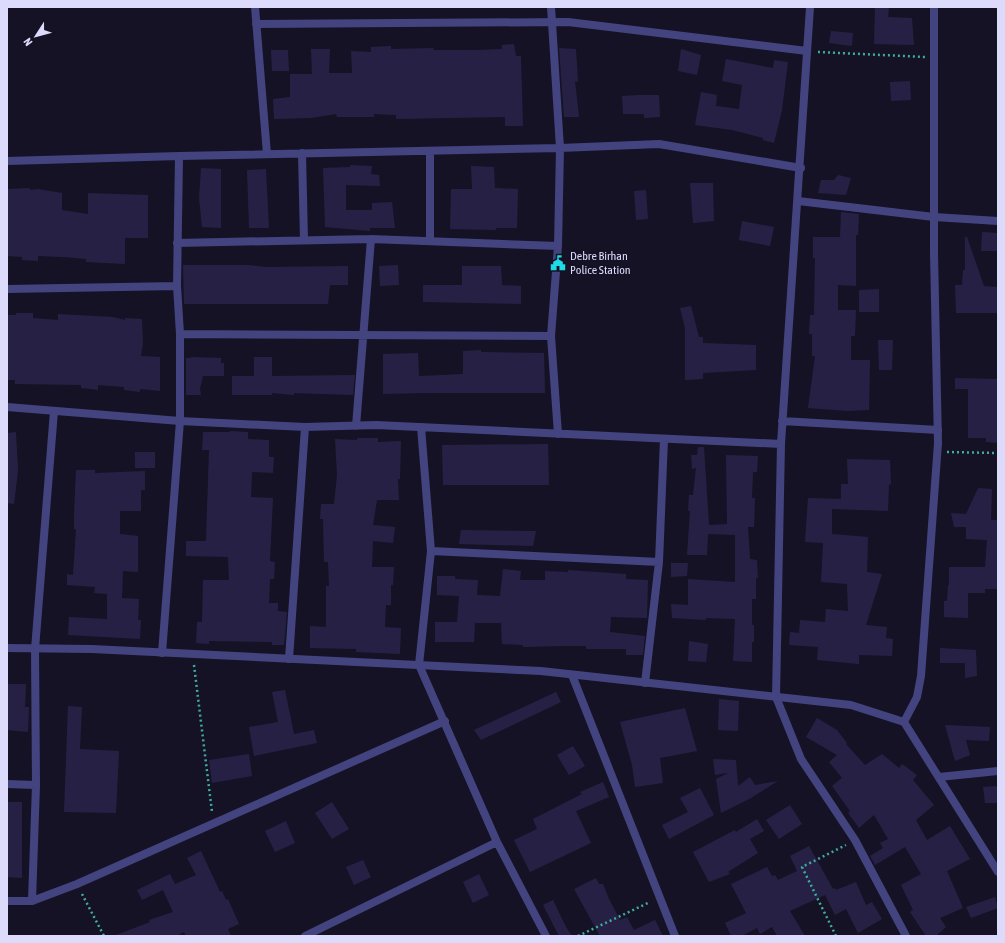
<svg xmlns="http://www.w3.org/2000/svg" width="1005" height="943" viewBox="0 0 1005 943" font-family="'Asap Condensed',sans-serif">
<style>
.building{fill:#262144}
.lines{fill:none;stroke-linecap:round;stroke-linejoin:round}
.path{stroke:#3eac9f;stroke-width:2.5;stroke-dasharray:2 3;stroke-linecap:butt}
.minor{stroke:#43447f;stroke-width:8}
.tertiary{stroke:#43447f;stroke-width:8}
.labels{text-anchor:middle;stroke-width:3;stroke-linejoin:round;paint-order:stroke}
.poi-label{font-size:12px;fill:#dddbfb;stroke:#151226;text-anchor:start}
</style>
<rect width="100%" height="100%" fill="#151226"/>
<path class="building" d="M875,7H889L888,17L912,18L914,45L874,44Z
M831,31L853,33L852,46L829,43Z
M514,44L516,56H521L523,126H505V117L396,119V115L374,114V117H337L336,114L311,118L274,119L273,99L290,97V74H312L311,49H330L329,73H352L351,51L371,52V47L391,46V49L433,48L434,50H476L502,49V45Z
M559,48L576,49L578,82L575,81L579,117H564Z
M681,49L701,55L697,75L678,71Z
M271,50H288L289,71H272Z
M726,59L773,68L774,60L788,62L782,110L774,143L763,140V138L732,130L695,125L701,92L717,95L716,106L739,109L742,85L722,81Z
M910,81L911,100L891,101L890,82Z
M639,95H659L660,117L644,118V114H623L622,96Z
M350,165L372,166L371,174L379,175L380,186L346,185V210H372V203L392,202L395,228H370V231L325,227L323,168L350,167Z
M471,166L494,167L495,188L518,189L517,228H496V230L450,229L451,189H472Z
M201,168L221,169V228L202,227L199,198Z
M266,169L269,228H249L247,170Z
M838,175L851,178L846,195L818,193L821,180H834Z
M690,183H713L714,221L693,223Z
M30,188V190L38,189L62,193V210L88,214V193L148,195V238H125V264L86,262V259L64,257L38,256V261L22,260V257L7,256V189Z
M646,190L648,219L636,220L634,191Z
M841,212L859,214L858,235H856V286L838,285V310H856L855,336H851V360H870L869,410L847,411L808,408L815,356H812V334H809L810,315H814L815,258H813V237H840Z
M742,221L774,227L770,246L739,240Z
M982,232L998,233V251H981Z
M965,237H967L984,286L998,287V313H956L955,285H962L963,270H965Z
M183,265H248L267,267L348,266V285H330L328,304H184Z
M398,265L399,285L380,286L379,266Z
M462,266H501L502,285L521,286V304L423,302V285H462Z
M879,289V312H859V290Z
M691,306L699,337H703V343L756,345V370L703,373V379L685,380V328L680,308Z
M16,313H33V318L58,320V314L113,317L125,320V318L142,319L143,343L141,356L160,357V391L140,389V392L124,390V387L98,385V390L91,389L81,388V385L15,384V380H7V315H16Z
M878,340H893L892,370H879Z
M481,350V352L544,353L545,393H422L383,394V354L418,353L419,376L443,375L463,374V351Z
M191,357L221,358V363H224V376H203L200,389L201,395H186V358H191Z
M254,357H272V376L355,375L353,395L294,393V395L272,393V395H232V376H254Z
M955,378L998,379V443L986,442V438H968V389H955Z
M230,431L248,432V439L269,440V457H274L273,473L252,472L251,497L273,498L270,561L275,562L274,579H270L269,603H278V611L287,612L284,645H272V642L209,641V644L196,643L197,622H202L203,580H229L228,557L186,556V541H206L209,450H202L203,432H230Z
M16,432L18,471L14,504L7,503V433Z
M357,438H378V442L401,441L400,479H398L399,500H377L373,525L395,527L393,543L373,541L372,567H394L393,585H391V605H386L385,627L401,628L400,654L356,652V649L310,648V626L326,627V586H329L328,562H324L323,519H320L321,504H334L337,475L335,439L357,440Z
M548,444L549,485H443L442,445Z
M698,447H704L709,525L727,524L726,455L758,456L757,472H753L752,498H755L754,527H748L750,559L757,560L758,578H756V599H752V625H754V642H752V662L733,661L735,619L706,618V620L672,618L671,604L688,605V579L735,582V535L708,534L707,555H687L690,511H688L689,495H693L696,468L692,469L691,455H697Z
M135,452H155V468H135Z
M847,459L890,460L891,485L889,484L888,511L832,509V534L868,537L867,572L882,574L866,625L887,627L886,638L893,639L892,656L859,655V664L817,660L818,647L789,645L790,632L799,633L800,620L825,622L826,609L848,611L847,584L821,582L823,543L805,542L808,498L841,499V484H848Z
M76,470H95V473L145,471V490H141V511H120V534L138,536V572L123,571L122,598L139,599L138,620H141L140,639L68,635L69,617L107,619V594L94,593L95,587L67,585V574L73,575L76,529H74V514Z
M978,488L992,489L991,520H998V589H985V593H968V618L944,617V601H947L948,585H949V567H985L987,540L966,539V527H954L951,513L966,514Z
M461,530L536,531L533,546L459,544Z
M671,563H688L687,576L671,577Z
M503,569L521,571L520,580H545V571L568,572V570L626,574V579L648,580L647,618L611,617L610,632L645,636L643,655H626V649H586V646H563L523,647V645L502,644L501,623H475L474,642H435V622H457L459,596L437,595V576H455V579L478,580L477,595L500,596Z
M689,641L708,644L706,662L688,661Z
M940,648L976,650L977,676L965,678V663H940Z
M8,684H26L25,707H29L28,732L7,730Z
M285,690L294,734L314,730L317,743L254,756L249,727L278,722L272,692Z
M556,692L561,702L481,740L474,730Z
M719,699L739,701L738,731L718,730Z
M68,706L82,707L80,749L119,751L116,813L64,812Z
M685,708L697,751L660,758L663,783L635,787L632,765L620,722Z
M817,718L837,730L847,743L846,744L865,765L882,754L899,768L902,764L917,775L913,780L934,805L916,820L927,840L950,826L970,859L947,871L963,908L940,918L946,927L936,936H926L910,912L913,910L901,885L921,874L905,847L875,865L870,856L883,848L880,843L888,839L874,815L859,828L848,813L850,811L832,786L842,778L829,762L837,755L806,737Z
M945,725L990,727L989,741L966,740L970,755L955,761Z
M573,746L585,766L569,775L557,755Z
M249,754L252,776L212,783L209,760Z
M713,759L736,760L738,786L750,777L755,785L778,781L751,798L721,813L716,779L728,773L715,775Z
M603,782L609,797L576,811L591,843L530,872L514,840L537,829L533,819L582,794L580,792Z
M998,786V803H985L983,787Z
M700,788L714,815L669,839L662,825L688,812L680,798Z
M7,802H22V878L7,877Z
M332,802L349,829L332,839L315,813Z
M790,805L802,824L779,839L766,820Z
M757,819L764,831L750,839L758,853L728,872L730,874L709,882L693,852L735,830L736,832Z
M286,821L295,843L275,852L265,831Z
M809,846L833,889L835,888L836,890L856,882L866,905L872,902L882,919L858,933L846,909L835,915L825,895L790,911L805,936H777L772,927L760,934L757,928L742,936H731L725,923L746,913L731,884L767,867L772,876L775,875L778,880L797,871L790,856Z
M201,851L220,892L222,891L226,900L228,899L239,924L228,929L231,936H186L184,932L176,936H116V935L150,922L149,920L173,912L163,890L142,900L137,890L170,874L175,884L196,875L187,858Z
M363,860L371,877L354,885L346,867Z
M479,874L489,895L473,903L463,882Z
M596,878L599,884H603L609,899L620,920L627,917L634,930L655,920L663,936H600L574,889Z
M995,897L998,908L971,918L966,907Z
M553,900L566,927L572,936H559L543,905Z"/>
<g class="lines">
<path class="path" d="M818,52L925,57
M947,452L998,453
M194,665L212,812
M82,894L104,936
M578,936L650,902
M836,936L802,867L846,845"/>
<path class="minor" d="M255,7L267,154
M551,7L560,148L558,246L551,336L558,434
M256,24L568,22L807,51
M430,151V241
M302,153L304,240
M179,156L560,148L659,144L801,168
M7,161L179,156L177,286
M798,201L934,217L998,221
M371,239L558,246
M177,243L371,239L356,426
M7,289L177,286L180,334V421L162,653
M180,334L551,336
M7,407L180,421L305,427L376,425L781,444L776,697L801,759L855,840L906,936
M782,421L938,430
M421,427L431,551
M781,444L810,7
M289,659L305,427
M572,675L675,936
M645,683L659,562L664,439
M939,777L998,771
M7,784L36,785
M7,901H32L77,884L445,721
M32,901L36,785L35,649L54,411
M305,936L497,842
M546,936L497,842L419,665L431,551L659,562"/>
<path class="tertiary" d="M7,648L92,649L541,671L851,705L904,722L998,872
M904,722L917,697L921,676L938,443L934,253V7"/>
</g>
<defs>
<g id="civic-bare" transform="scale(1.2)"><path d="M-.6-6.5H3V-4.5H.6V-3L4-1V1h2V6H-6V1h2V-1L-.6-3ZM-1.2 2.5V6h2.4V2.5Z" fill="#1ddce5" stroke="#151226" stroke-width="2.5" paint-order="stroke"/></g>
</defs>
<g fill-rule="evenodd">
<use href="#civic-bare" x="558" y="263"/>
</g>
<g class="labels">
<g class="poi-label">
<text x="570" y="260">Debre Birhan<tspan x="570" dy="14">Police Station</tspan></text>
</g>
</g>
<rect width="1005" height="943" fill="none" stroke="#dddbfb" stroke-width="16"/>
<g transform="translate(36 36) rotate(234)" stroke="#151226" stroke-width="3" paint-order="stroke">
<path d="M0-3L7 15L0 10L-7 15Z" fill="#dddbfb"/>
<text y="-6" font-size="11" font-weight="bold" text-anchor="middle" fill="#dddbfb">N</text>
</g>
</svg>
